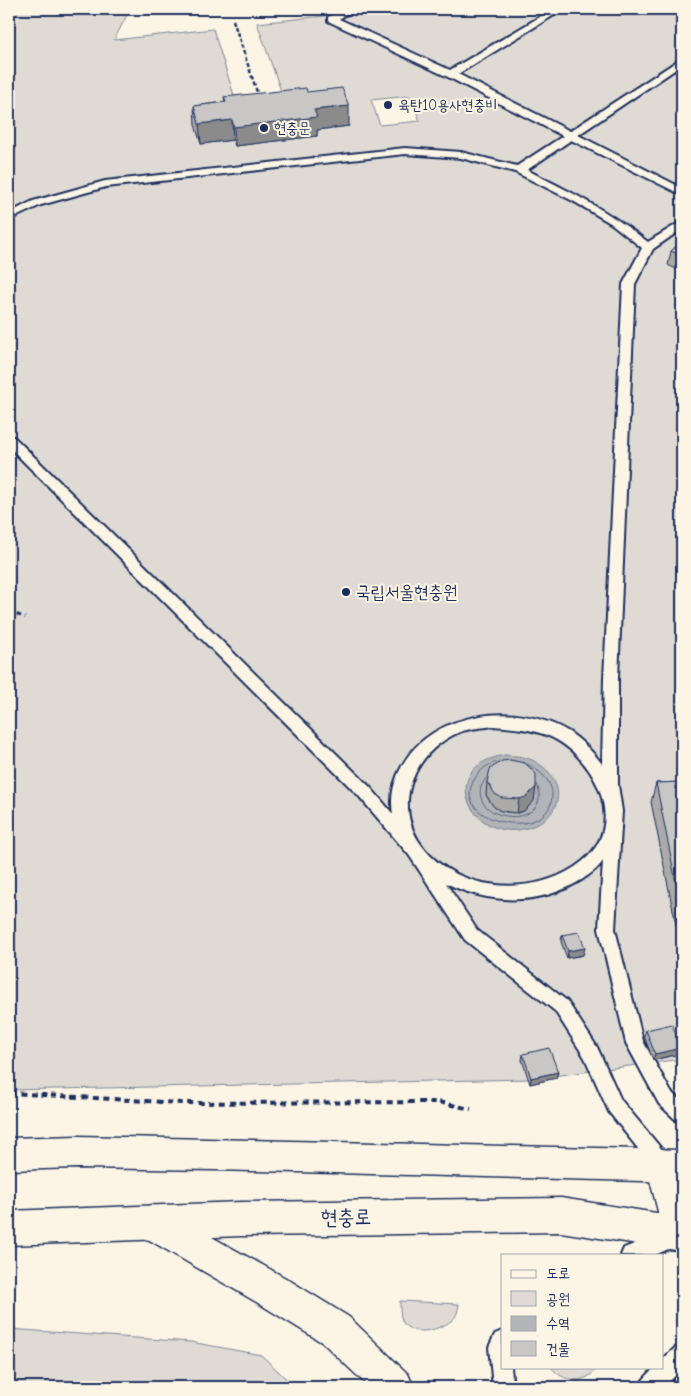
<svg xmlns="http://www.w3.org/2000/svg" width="691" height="1396" viewBox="0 0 691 1396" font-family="'Comic Neue','Poor Story',sans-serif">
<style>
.green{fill:#dfdbd4;stroke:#7d8599;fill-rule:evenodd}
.water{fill:#b2b4b8;stroke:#767f94;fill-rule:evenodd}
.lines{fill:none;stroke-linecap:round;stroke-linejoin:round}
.shore{stroke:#576482;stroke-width:1}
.lane-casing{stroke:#1b2f5e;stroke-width:4}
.primary-casing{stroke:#1b2f5e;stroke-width:3}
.highway-casing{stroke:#1b2f5e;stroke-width:3}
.path-far2{stroke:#1b2f5e;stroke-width:2.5;stroke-dasharray:4 2.5;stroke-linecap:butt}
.path-far1{stroke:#1b2f5e;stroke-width:3;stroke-dasharray:4.5 4;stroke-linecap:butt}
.path{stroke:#1b2f5e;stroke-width:4;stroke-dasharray:6 4.5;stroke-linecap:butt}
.lane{fill:#fcf5e5;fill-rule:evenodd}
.primary{fill:#fcf5e5;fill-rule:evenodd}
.highway{fill:#fcf5e5;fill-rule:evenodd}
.wall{fill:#acabaa;stroke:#1b2f5e}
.shaded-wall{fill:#8c8b8b;stroke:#1b2f5e}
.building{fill:#c8c7c6;stroke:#1b2f5e}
.poi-dot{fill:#1b2f5e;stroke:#fcf5e5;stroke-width:2}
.labels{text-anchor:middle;stroke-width:4;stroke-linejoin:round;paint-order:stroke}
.far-poi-label{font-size:15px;fill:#1b2f5e;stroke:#fcf5e5;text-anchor:start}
.poi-label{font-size:18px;fill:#1b2f5e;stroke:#fcf5e5;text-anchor:start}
.near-street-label{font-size:21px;fill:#1b2f5e;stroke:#fcf5e5}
</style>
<rect width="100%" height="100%" fill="#fcf5e5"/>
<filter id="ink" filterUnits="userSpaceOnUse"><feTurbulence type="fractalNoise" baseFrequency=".02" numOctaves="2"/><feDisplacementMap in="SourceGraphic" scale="10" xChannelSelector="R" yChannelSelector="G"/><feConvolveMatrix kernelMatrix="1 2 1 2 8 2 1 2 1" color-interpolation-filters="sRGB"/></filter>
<g filter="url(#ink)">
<path class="green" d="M9,9H130L114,40L213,29L240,114L287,108L257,23L324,16L338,9H682V1059L530,1079L9,1090ZM410,96L420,121L380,125L371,100Z
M400,1301L459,1304C458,1310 457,1317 451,1321C438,1331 406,1339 401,1317C400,1312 400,1306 400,1301Z
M9,1329L191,1342L261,1355L295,1387H9Z
M551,1367H597C587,1386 562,1382 551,1367Z"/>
<path class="water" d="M505,755C514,756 523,756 532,760C568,777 566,817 527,828C473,845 433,767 505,755ZM488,783L534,801C521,819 495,816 486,795Z"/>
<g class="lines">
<path class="shore" d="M499,761C486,765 479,770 473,782C452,824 552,843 552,795C552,780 539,770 527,764
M487,777C485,780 482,784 481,787C472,824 554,830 537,784"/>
<g class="lane-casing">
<path id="lane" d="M343,9H355L339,19L450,70L553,9H564L458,74L570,131L682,58V65L578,135L682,188V195L571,140L527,170C570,191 610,212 648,242L682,221V229L653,249L635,284L618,678V785L622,811L615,929L643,1041L671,1092L682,1102V1122L676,1120L659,1104L626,1043L599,929L603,861C598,869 590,874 583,879C541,906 489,905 446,883L477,930L567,1001L597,1047L621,1100L669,1158L671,1164L669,1170L662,1173L655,1170L609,1112L585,1058L555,1011L465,940L409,855L358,795L9,447V436L14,437L370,787L393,814C390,797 394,780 402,766C432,710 519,701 569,732C582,741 593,752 602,764L604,678L623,284L642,248L612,224L573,201L515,172L461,158L405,154L106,187L41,205L9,220V213L33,201L105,181L405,148L461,152L517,166L563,136L446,76L328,21V17ZM493,726C514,728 536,729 555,739C597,762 627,825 583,861C537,899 452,894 418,840C393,799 417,749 460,732C470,728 482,728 493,726Z
M682,1225V1243L655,1255H621L624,1248Z
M502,1331V1367H511L513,1387H493L489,1347L495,1334Z
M682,1345V1369L664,1387H640L643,1380L655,1367H662V1360L675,1348Z"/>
</g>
<g class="primary-casing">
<path id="primary" d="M78,1136L682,1150V1182L214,1170L78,1168L9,1170V1138Z
M561,1198L682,1217V1251L561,1232L241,1236L9,1245V1211L241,1202Z"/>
</g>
<g class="highway-casing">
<path id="highway" d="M663,1149L675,1154L682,1173V1252L670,1247L664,1235L646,1165L651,1154Z
M151,1205L163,1210L284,1277L349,1317L408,1374L414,1387H369L323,1343L258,1303L139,1234L134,1222L139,1210Z"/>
</g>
<path class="path-far2" d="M233,20L259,98"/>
<path class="path-far1" d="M9,611L25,618"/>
<path class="path" d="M9,1093L181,1103L438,1102L471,1109"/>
<use href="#lane" class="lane"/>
<use href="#primary" class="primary"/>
<use href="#highway" class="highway"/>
</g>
<path class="wall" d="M307,92L349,126L317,130V136L235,146L233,140L201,144L195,125L194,106L225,102L224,97Z
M682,241V272L668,265L671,251Z
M487,782L534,801L524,811L517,813L501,811L494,807L486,795Z
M682,782V925H676L651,802L656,783Z
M562,935L583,955L567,958L561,942Z
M646,1030L679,1054L653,1060L644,1036Z
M523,1054L558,1072L556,1078L530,1084L522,1060Z"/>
<path class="shaded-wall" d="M349,106V126L317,130V136L235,146L234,127L314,110Z
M232,120L233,140L201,144L199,124Z
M536,787L534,801L524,811L517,813L519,799Z
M585,948L583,955L567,958L568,951Z
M681,1048L679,1054L653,1060L655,1054Z
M558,1072L556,1078L530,1084L531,1078Z"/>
<path class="building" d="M306,88L307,92L342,88L349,106L314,110L317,117L234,127L232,120L199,124L194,106L226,102L224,97Z
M682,241V256L671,251Z
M510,760L525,763L536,774V787L526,797L519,799L502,798L495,794L487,782L490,769L502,761Z
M682,782V907H681L656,783Z
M579,932L585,948L568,951L562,935Z
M672,1024L681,1048L655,1054L646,1030Z
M549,1048L558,1072L531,1078L523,1054Z"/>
</g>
<g class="poi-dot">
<circle cx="388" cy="105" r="5"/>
<circle cx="264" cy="128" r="5"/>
<circle cx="346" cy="592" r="5"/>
</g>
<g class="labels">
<g class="far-poi-label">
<text x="398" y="110">육탄10용사현충비</text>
<text x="274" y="133">현충문</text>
</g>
<g class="poi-label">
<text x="356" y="598">국립서울현충원</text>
</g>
<g class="near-street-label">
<text transform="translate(346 1217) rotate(-1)" y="7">현충로</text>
</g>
</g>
<rect width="691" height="1396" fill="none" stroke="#fcf5e5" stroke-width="30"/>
<rect x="15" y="15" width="661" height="1366" fill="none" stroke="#1b2f5e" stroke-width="2" filter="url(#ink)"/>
<rect x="501" y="1254" width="162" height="115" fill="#fcf5e5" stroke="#a2a6af"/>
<rect x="511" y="1270" width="25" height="8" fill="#fcf5e5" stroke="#a2a6af"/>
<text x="546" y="1278" font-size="15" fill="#1b2f5e">도로</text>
<rect x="511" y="1291" width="25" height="15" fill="#dfdbd4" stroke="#a2a6af"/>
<text x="546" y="1304" font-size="15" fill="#1b2f5e">공원</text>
<rect x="511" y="1316" width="25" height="15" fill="#b2b4b8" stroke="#a2a6af"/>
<text x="546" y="1328" font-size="15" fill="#1b2f5e">수역</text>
<rect x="511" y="1341" width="25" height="15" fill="#c8c7c6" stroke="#a2a6af"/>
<text x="546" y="1354" font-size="15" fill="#1b2f5e">건물</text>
</svg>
